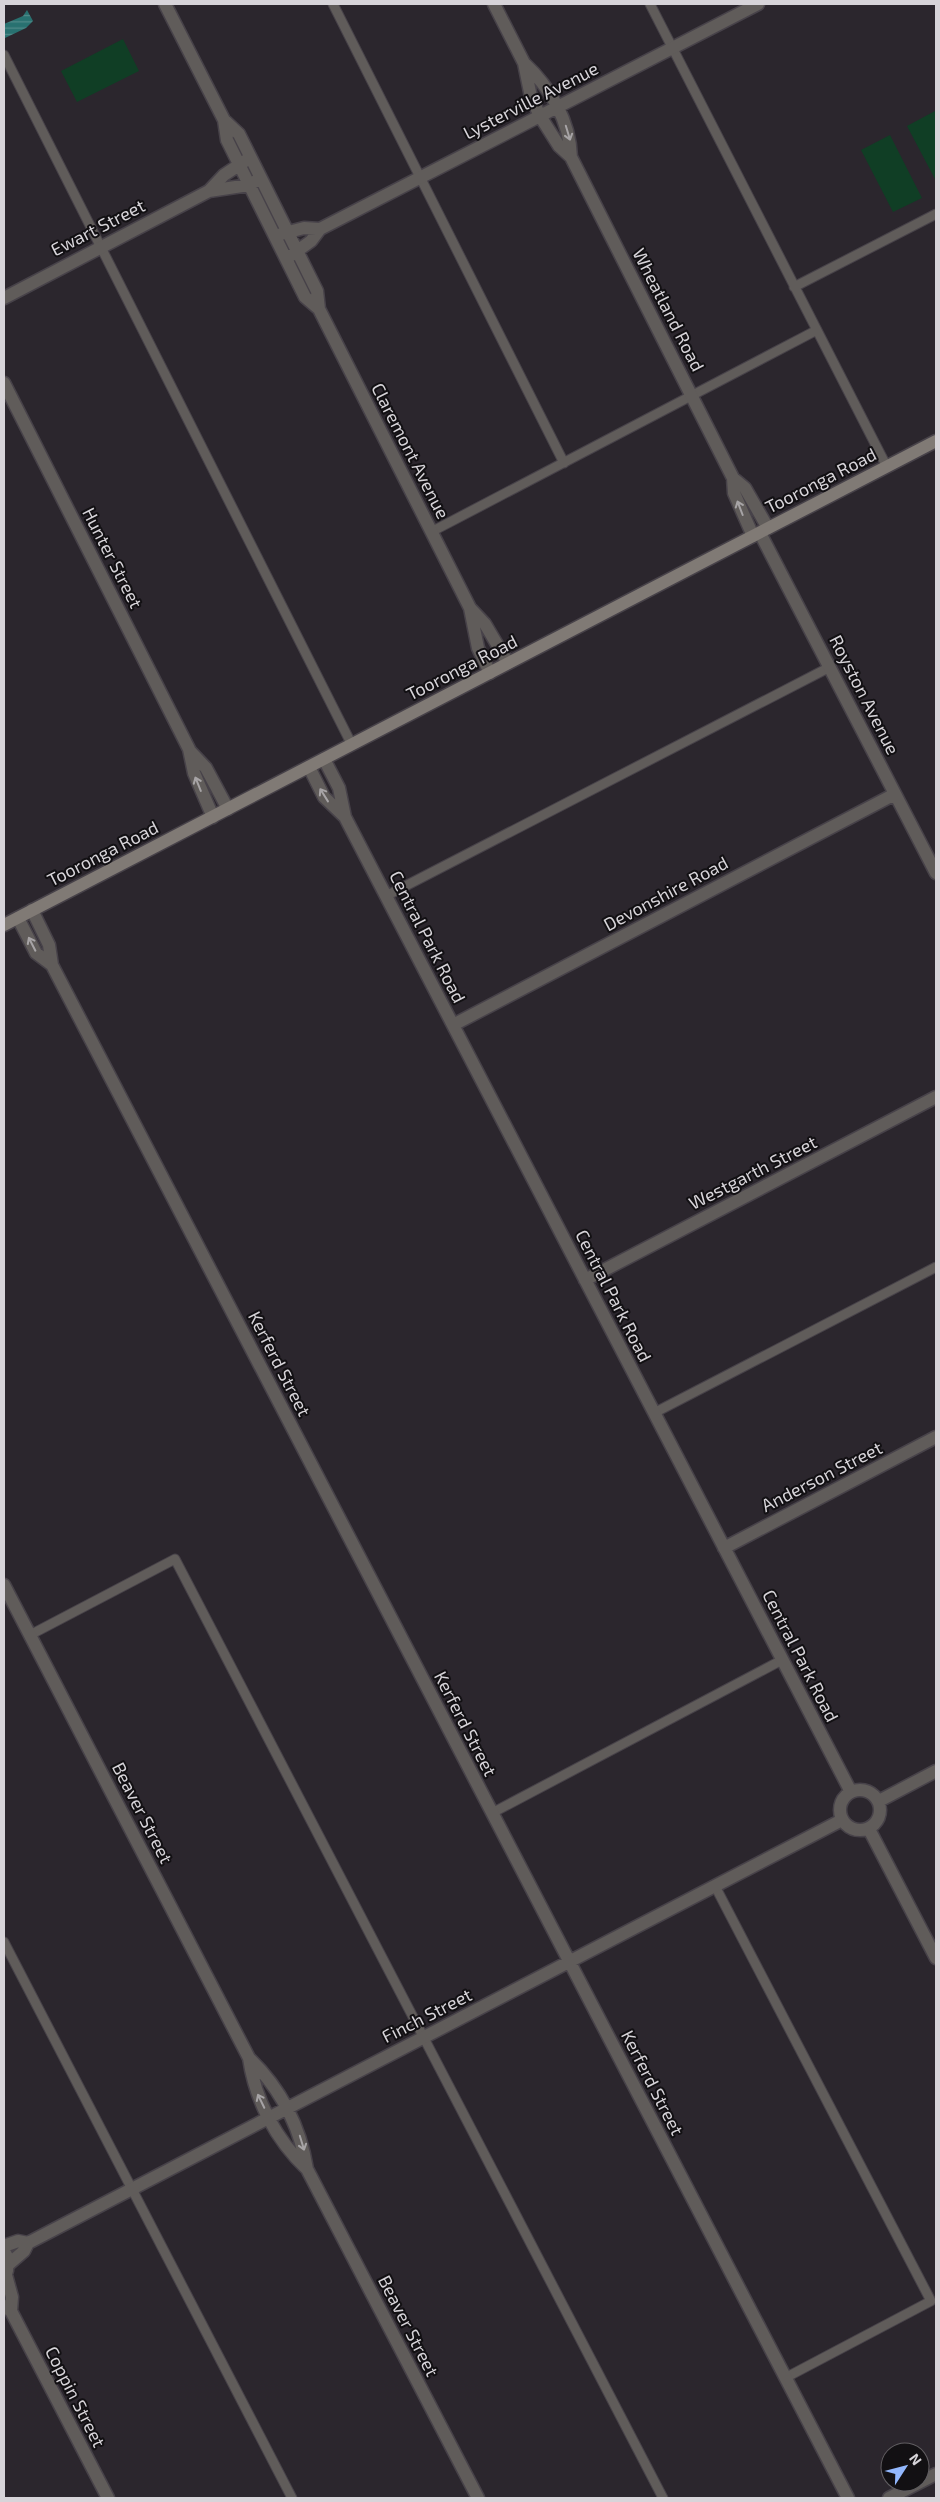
<svg xmlns="http://www.w3.org/2000/svg" width="940" height="2502" viewBox="0 0 940 2502" font-family="'Exo 2',sans-serif">
<style>
.pitch{fill:#103e25}
.water{fill:url(#water-rules)}
.lines{fill:none;stroke-linecap:round;stroke-linejoin:round}
.lane-casing{stroke:#474249;stroke-width:11}
.street-casing{stroke:#474249;stroke-width:15}
.secondary-casing{stroke:#474249;stroke-width:15}
.lane{stroke:#605c5a;stroke-width:9}
.street{stroke:#605c5a;stroke-width:12}
.secondary{stroke:#807a75;stroke-width:12}
.oneway{stroke:#a7a4a6}
.labels{text-anchor:middle;stroke-width:4;stroke-linejoin:round;paint-order:stroke}
.street-label{font-size:18px;fill:#d7d4d9;stroke:#121013}
</style>
<defs>
<pattern id="water-rules" width="6" height="5" patternUnits="userSpaceOnUse" patternTransform="scale(1.25)"><rect width="6" height="5" fill="#287170"/><path d="M0 2.5h6" fill="none" stroke="#518b8a"/></pattern>
</defs>
<rect width="100%" height="100%" fill="#2b262d"/>
<path class="pitch" d="M123,39L139,71L77,102L61,71Z
M935,111L936,113V181L907,126Z
M890,135L922,198L893,212L861,150Z"/>
<path class="water" d="M27,10L33,21L26,28L5,38L4,24L23,16Z"/>
<g class="lines">
<g class="lane-casing">
<path id="lane" d="M333,4L564,463
M650,4L887,467
M4,55L352,745
M794,287L936,214
M431,532L817,330
M386,896L830,667
M654,1413L936,1267
M30,1635L175,1559L663,2498
M492,1813L782,1660
M715,1886L931,2301L785,2378
M4,1942L292,2498"/>
</g>
<g class="street-casing">
<path id="street" d="M165,4L224,120L227,140L305,297L319,309
M494,4L524,63L531,97L540,116L559,146L571,157L733,478L745,488L768,528
M524,63C550,87 570,121 571,157
M224,120L239,134L317,291L319,309L470,608L478,648L490,673
M209,191L224,175L245,161
M281,234L304,228L320,229
M286,259L311,241L320,229L758,4
M4,298L209,191L249,185L256,181
M4,383L189,749L194,773L213,817
M733,478L734,493L753,536
M760,533L936,873
M470,608L485,624L508,663
M190,751L206,768L228,809
M324,759L339,788L345,817L851,1792
M309,767L324,797L345,817
M32,910L49,945L52,965L848,2498
M18,918L36,953L52,965
M453,1025L895,794
M585,1280L936,1097
M724,1548L936,1437
M4,1585L249,2058C280,2088 300,2126 307,2169L478,2498
M840 1810a20 20 0 1 1 40 0a20 20 0 1 1-40 0Z
M879,1801L936,1771
M869,1829L936,1958
M249,2058C255,2100 276,2140 307,2169
M4,2246L18,2241L28,2243
M4,2251L8,2259L7,2271
M9,2264L24,2251L28,2243L842,1820
M6,2275L12,2297L11,2311
M4,2306L11,2311L108,2498
M889,2498L936,2474"/>
</g>
<g class="secondary-casing">
<path id="secondary" d="M4,925L936,441"/>
</g>
<use href="#lane" class="lane"/>
<use href="#street" class="street"/>
<use href="#secondary" class="secondary"/>
</g>
<defs><path id="oneway-shaft" d="M-6 0H5M1.5-3L5.5 0L1.5 3" fill="none" stroke-width="1.6" stroke-linecap="round" stroke-linejoin="round" transform="scale(1.25)"/></defs>
<g class="oneway">
<use href="#oneway-shaft" transform="translate(568 133) rotate(73)"/>
<use href="#oneway-shaft" transform="translate(740 508) rotate(-111)"/>
<use href="#oneway-shaft" transform="translate(198 784) rotate(-112)"/>
<use href="#oneway-shaft" transform="translate(324 795) rotate(-122)"/>
<use href="#oneway-shaft" transform="translate(32 944) rotate(-117)"/>
<use href="#oneway-shaft" transform="translate(261 2101) rotate(-116)"/>
<use href="#oneway-shaft" transform="translate(302 2143) rotate(73)"/>
</g>
<g class="labels">
<g class="street-label">
<text transform="translate(531 101) rotate(-27)" y="6">Lysterville Avenue</text>
<text transform="translate(98 228) rotate(-27)" y="6">Ewart Street</text>
<text transform="translate(668 310) rotate(63)" y="6">Wheatland Road</text>
<text transform="translate(410 451) rotate(63)" y="6">Claremont Avenue</text>
<text transform="translate(821 481) rotate(-27)" y="6">Tooronga Road</text>
<text transform="translate(112 558) rotate(63)" y="6">Hunter Street</text>
<text transform="translate(462 668) rotate(-27)" y="6">Tooronga Road</text>
<text transform="translate(864 695) rotate(63)" y="6">Royston Avenue</text>
<text transform="translate(103 854) rotate(-27)" y="6">Tooronga Road</text>
<text transform="translate(666 894) rotate(-28)" y="6">Devonshire Road</text>
<text transform="translate(427 937) rotate(63)" y="6">Central Park Road</text>
<text transform="translate(753 1173) rotate(-27)" y="6">Westgarth Street</text>
<text transform="translate(613 1296) rotate(63)" y="6">Central Park Road</text>
<text transform="translate(279 1364) rotate(63)" y="6">Kerferd Street</text>
<text transform="translate(822 1477) rotate(-27)" y="6">Anderson Street</text>
<text transform="translate(800 1656) rotate(63)" y="6">Central Park Road</text>
<text transform="translate(465 1724) rotate(63)" y="6">Kerferd Street</text>
<text transform="translate(142 1813) rotate(63)" y="6">Beaver Street</text>
<text transform="translate(427 2016) rotate(-27)" y="6">Finch Street</text>
<text transform="translate(652 2083) rotate(63)" y="6">Kerferd Street</text>
<text transform="translate(408 2326) rotate(63)" y="6">Beaver Street</text>
<text transform="translate(75 2397) rotate(63)" y="6">Coppin Street</text>
</g>
</g>
<rect width="940" height="2502" fill="none" stroke="#d7d4d9" stroke-width="10"/>
<g transform="translate(905 2467) rotate(54)"><circle r="24" fill="#121013" stroke="#615e62"/>
<path d="M0-4L9 19L0 12L-9 19Z" fill="#92b7fd"/>
<text y="-8" font-size="14" font-weight="bold" text-anchor="middle" fill="#d7d4d9">N</text>
</g>
</svg>
